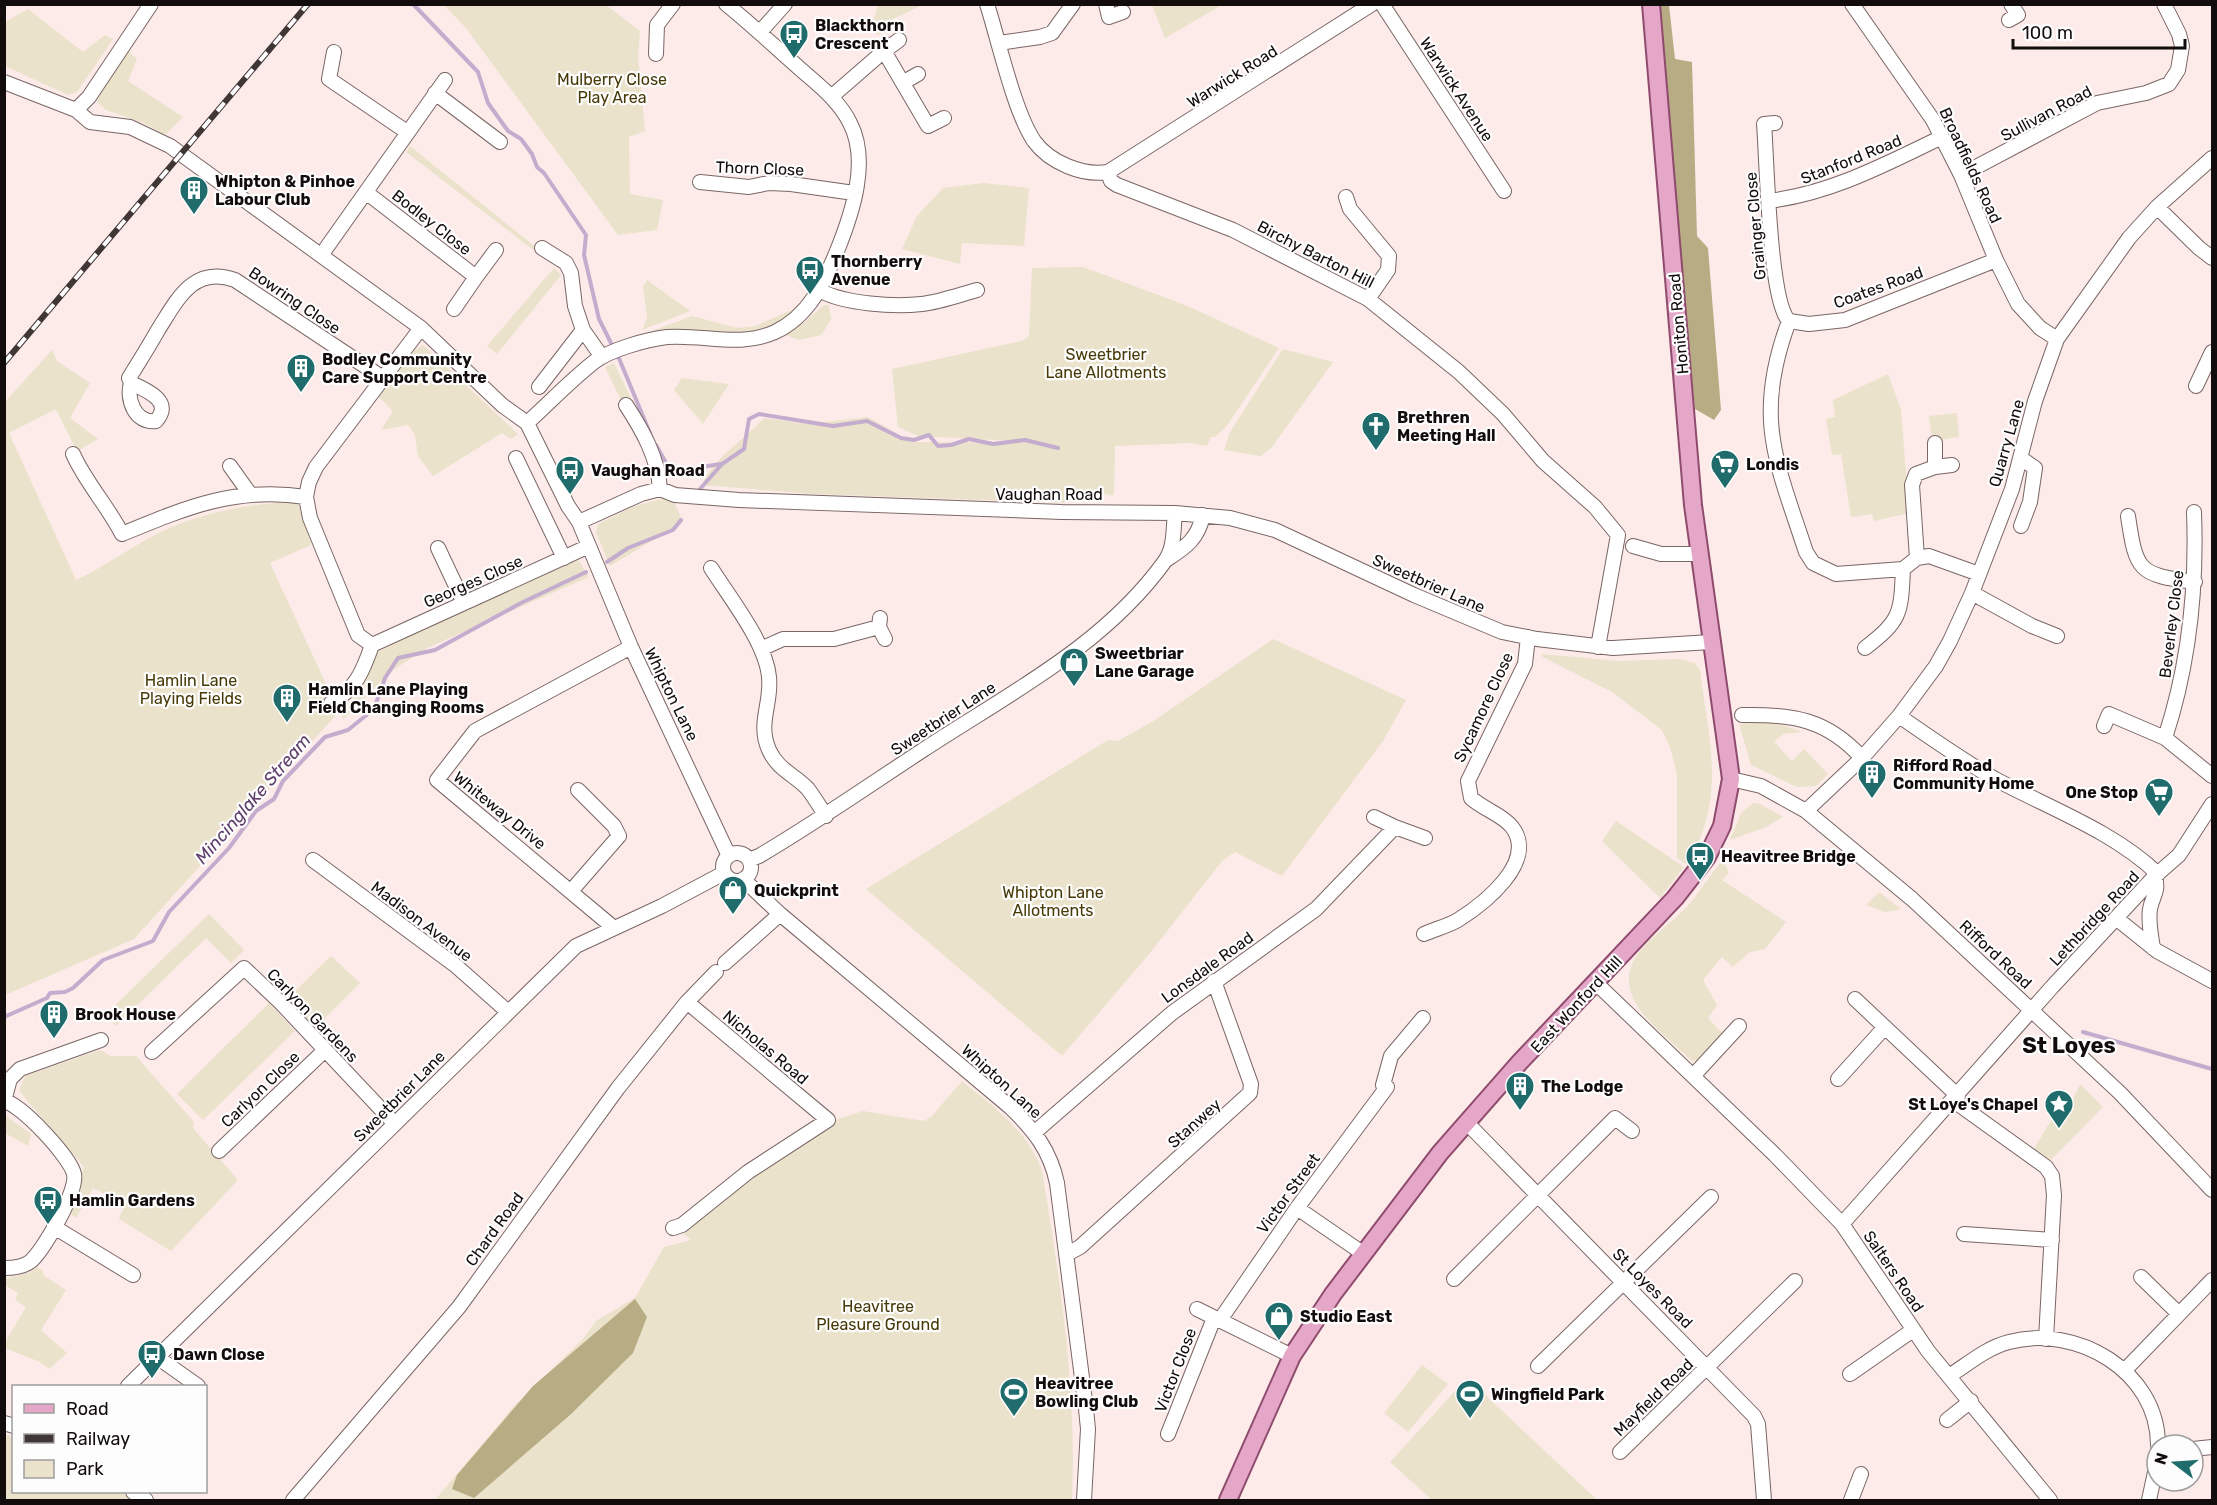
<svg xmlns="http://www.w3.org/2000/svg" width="2217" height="1505" viewBox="0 0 2217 1505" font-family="Rubik,sans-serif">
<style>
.green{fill:#eae2ca}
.forest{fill:#b8ac85}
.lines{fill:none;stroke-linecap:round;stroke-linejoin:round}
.stream{stroke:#c4acce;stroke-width:4}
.minor-casing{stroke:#796664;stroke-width:16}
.major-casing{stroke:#8f4b6d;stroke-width:20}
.minor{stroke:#fff;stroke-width:14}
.major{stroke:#e4a7c7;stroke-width:16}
.rail-casing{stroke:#403636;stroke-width:6}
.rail{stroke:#fdfdfd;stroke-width:4;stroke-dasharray:11;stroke-linecap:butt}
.labels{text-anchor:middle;stroke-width:4.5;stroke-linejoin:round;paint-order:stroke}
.poi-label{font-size:16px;font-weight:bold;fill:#130c0c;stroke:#fdfdfd;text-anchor:start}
.street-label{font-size:16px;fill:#130c0c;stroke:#fdfdfd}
.park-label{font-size:16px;fill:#473906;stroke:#fdfdfd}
.water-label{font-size:18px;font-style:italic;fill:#5d3d6b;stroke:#fdfdfd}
.district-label{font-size:22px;font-weight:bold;fill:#130c0c;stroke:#fdfdfd}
</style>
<rect width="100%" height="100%" fill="#fdebe9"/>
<path class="green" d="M444,5H606L640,31L638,56L645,131L629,137L630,194L663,200L657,230L618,235L466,28Z
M878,5L922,4V5L893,19L887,30L878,35L871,29Z
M1152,5H1222L1165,38Z
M28,9L83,52L105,35L113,39L77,92L68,95L5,66V22Z
M128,51L137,59L128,81L183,117L165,135L144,123L106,110L97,102L99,94Z
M410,146L538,249L536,252L406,152Z
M984,183L1029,188L1024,246L962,243L960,264L902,249L917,216L943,188Z
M1083,267L1185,305L1279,348L1226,427L1215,437H1211L1207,446L1191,443L1115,446L1114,495C1095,493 1080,490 1064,503L813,494L702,485C714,457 744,440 764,418L808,424L868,417L912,442L1049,443L918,436L898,427L892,369L1022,341L1029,336L1032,268Z
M554,268L561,275L497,354L487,346Z
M647,280L690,311L642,330L647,318L643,286Z
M824,305H829L831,320L821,335L799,340L785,335L805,322Z
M800,306C775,345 692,331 652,331L692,316L737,328L756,326Z
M423,345L518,434L511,439L502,433L433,476L418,456L415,435L408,425L381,430L393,411L377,395L415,350Z
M1283,349L1333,362L1272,447L1261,456L1224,450L1230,432Z
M52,350L57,361L90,383L70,418L98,439L77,451L56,409L9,433L76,580C109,565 138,541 172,527C213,510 254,503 298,502L311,545L270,563L331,695L336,715L134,939L5,995V402Z
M614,363L631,398L622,402L605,367Z
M1888,374L1901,410L1909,513L1874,521L1872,514L1851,517L1841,454L1832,455L1826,419L1835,417L1833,400Z
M682,378L729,384L703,424L674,390Z
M1957,413L1959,437L1932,441L1929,416Z
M662,499L674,502L683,522L610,566L596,533L598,524L635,506Z
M579,561L589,577L427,648L390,672L344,719L338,711C363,692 366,685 372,655L469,606L566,563Z
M1273,639L1406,700L1383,741L1282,876L1235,852L1222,861L1150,953L1062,1056L866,889L1108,740L1118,741L1155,720Z
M1542,654L1618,661L1679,659L1695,663L1700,670C1709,743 1727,797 1687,865L1677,858V775L1671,750L1662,730L1612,692L1541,656Z
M1771,721L1802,732L1783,734L1774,742L1792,761L1804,749L1828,774L1816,786L1797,787L1751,765L1739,724Z
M1753,803L1760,804L1783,817L1766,827L1730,840L1741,813Z
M1616,821L1684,867L1660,898L1602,841Z
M1723,859L1729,873L1722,880L1786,922L1765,949L1750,952L1733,967L1722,957L1703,980L1717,1005L1708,1018L1720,1031L1725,1032L1700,1060L1692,1061C1673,1042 1646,1023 1634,1000C1611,954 1671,929 1693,900C1703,886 1713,872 1723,859Z
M1879,892L1901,909L1885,912L1866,905Z
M209,914L244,950L231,963L206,938L116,1026L105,1015Z
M331,956L360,983L314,1029L285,1001Z
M269,1003L295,1031L203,1120L177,1094Z
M100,1050L111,1056H136L194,1122L193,1128L238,1180L171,1251L119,1219L125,1204L93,1188L76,1218L68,1212L84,1167L19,1091L25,1076Z
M962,1081C994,1107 1027,1130 1042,1170C1060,1280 1077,1389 1072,1500H435L515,1405L583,1339L596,1321L635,1298L664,1247L691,1240L680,1231L758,1172L809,1141L838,1119L863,1111L924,1121L932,1116Z
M2080,1084L2103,1107L2051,1160L2034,1149L2053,1117L2074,1097Z
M5,1115L31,1134L28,1146L5,1133Z
M37,1267L43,1271V1275L66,1290L41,1330L67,1353L49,1369L40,1362L5,1348L7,1339L26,1307L15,1300L18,1293L5,1285V1279L29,1273Z
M1422,1365L1448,1384L1408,1432L1384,1413Z
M1467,1378L1596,1499L1432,1500L1390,1462Z
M4,1434L13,1437L14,1492H120L133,1500H5Z"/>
<path class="forest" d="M1655,5H1669L1675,59L1692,62L1697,236L1708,248L1721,410L1714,420L1695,409Z
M635,1299L647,1317L633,1353L570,1415L474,1498L452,1489L457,1475L533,1386Z"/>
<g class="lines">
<path class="stream" d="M413,4L478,72L488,103L508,131L521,139L532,154L537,167L544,173L586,235L584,255L599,319L611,343
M618,356L650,433
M656,445L669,468L675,471L721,464
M700,489L722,464L744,449L749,419L759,414L833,426L867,421L901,438L914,440L929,435L938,446L951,445L969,439L993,444L1025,440L1058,448
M607,562L628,548L673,530L681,520
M4,1017L47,998L50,993L65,992L73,988L103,960L153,941L169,912L229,848L256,811L274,799L283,781L325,737L348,730L374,709L385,678L398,658L435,650L521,603L586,572
M2083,1032L2212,1069"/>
<g class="minor-casing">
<path id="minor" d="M987,4C999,42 1014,111 1034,141C1050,163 1083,176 1108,172L1372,4
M1106,4L1109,17L1123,12
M1382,4L1504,191
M1852,4L1933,120L1961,175L1996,260L2018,304L2040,328L2057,339
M2009,20L2018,15L2011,4
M760,32L785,4
M999,43L1040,37L1052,33L1073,4
M884,51L899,40
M334,52L329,79L407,132
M656,54L657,25L673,4
M4,82L76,110L90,122L130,127L170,146L421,328L502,405L527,423L568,506L579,522L631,647L729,856
M904,82L918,74
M435,93L500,142
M831,97L884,51L928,126L944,118
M76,110L89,97L151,4
M1775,123L1764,124C1767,159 1769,302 1789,321
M1108,172L1111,181L1117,185L1233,230L1368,299L1459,372L1503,414L1543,461L1595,507L1618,535L1598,647
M1961,175L2097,103L2146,93L2169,84L2178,70L2182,46L2179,34L2164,4
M700,182L749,187L769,183L791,184L854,193
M367,193L476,277L454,309
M1346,197L1350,209L1389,256L1388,270L1368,299
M1769,201C1832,193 1886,164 1942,137
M2157,207L2199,248L2212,258
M322,254L445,80
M476,277L496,250
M821,291C846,304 893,307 922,304C940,302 959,295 977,290
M583,330L602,357
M131,383C126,399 135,424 156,421C174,401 146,390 131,383L129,378C139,362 149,346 158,330C177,300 193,265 235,280L383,378
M2196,386L2212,352
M539,387L583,330L575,306L571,273L566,263L542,248
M626,405C643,431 658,458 660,489
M527,423C549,403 571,380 594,362C609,350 648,339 667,337C704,334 740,348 775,332C809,316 824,283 837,251C852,214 870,161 850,123C839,100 817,84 798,67C774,46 751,24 726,4
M73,454C86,483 107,505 122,534C185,508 236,486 306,497
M516,458L564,558
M230,466L250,494
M1935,467L1952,465
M2128,516C2136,571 2138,575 2195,582
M579,522L641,494L660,489L675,495L739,500L1062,512L1175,513L1230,518L1275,530L1414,595L1502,632L1537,639L1613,648L1711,642
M2021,526L2030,502L2035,468L2022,459
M1633,546L1661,554H1699
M438,548L463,601
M1917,558L1912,485L1916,474L1935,467V443
M1166,560C1186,547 1198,539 1203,515
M711,568C730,598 766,643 769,677C772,704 757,723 769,750C778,770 795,775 808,789C814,797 820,807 826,816
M1979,574L1929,556L1917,558L1903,569L1836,574L1813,563L1806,552C1776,461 1753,417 1789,321L1809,324L1845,320L1996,260
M1972,593L2032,626L2057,636
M880,618L879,627L885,639
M372,645L358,635L310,518L306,497L309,482L316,467L421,328
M1865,648C1901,620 1901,614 1903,569
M761,649L783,639H834L879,627
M331,703C356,689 363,671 372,645L587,547
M1742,715C1792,714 1827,719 1862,758
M1899,716C1931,738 1962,760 1995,779C2049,808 2113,831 2158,874
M2104,726L2109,714L2165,738L2212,776
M2165,738C2189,665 2197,589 2194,512
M1731,779L1761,786L1806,811L1912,899L2120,1093L2212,1190
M1806,811L1862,758L1899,716L1936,666L1950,641L1972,593L2012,489L2035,401L2057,339L2129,238L2157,207L2212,158
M1374,817L1395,827
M723 867a14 14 0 1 1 28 0a14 14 0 1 1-28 0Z
M313,860L455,965L507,1011
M749,860L759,856C815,823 868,786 923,750C1008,694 1104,646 1165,561C1175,547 1173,529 1175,513
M743,879L780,914L1010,1107C1034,1130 1050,1150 1057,1183L1086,1409L1088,1429L1084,1500
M572,890L619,836L614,826L578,790
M2116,918L2157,951L2212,981
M614,928L437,780L475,731L631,647
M1424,934C1435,929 1448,926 1458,920C1485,903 1538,861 1512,827C1503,815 1483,809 1471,798L1468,781L1525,664L1528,637
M2153,948C2151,935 2148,922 2150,909C2153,894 2159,893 2155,876
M725,963L780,914
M1596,983L1775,1155L1842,1224L1928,1351L2050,1500
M1855,999L1958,1096
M152,1052L244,968L281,1003L394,1123
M1693,1076L1739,1026
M1838,1079L1885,1027
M1383,1085L1391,1056L1423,1018
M4,1101C21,1104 70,1157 74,1174C78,1191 44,1249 31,1261C24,1267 14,1268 4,1268
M4,1101L10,1079L20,1069L101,1040
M1954,1101L2046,1167L2052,1176L2054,1195L2046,1339
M1467,1123L1754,1416L1758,1424L1764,1500
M1035,1132L1172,1013L1316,909L1395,827L1425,838
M219,1151L324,1051
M1297,1208L1364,1254
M1842,1224L2052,987L2155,876L2179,855L2212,804
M54,1227L133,1275
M673,1228L682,1225L748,1172L828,1120L687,1002
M1964,1234L2052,1240
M1067,1254L1080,1247L1250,1093L1251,1084L1214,981
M2141,1277L2179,1314
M1454,1279L1615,1118L1632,1131
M1197,1309L1292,1356
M1220,1320L1297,1208L1387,1087
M157,1357L198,1386
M1538,1366L1711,1197
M2125,1370L2212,1280
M1850,1374L1913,1330
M1949,1376C1968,1364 1986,1348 2009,1342C2076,1324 2158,1371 2158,1445
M128,1386L576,946L662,906L724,873
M1947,1420L1971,1401
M4,1423L14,1426
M1168,1434L1214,1318
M2193,1449L2212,1447
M1620,1452L1795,1281
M133,1492L146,1500
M293,1500L459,1307L618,1088L687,1002L716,972
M1851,1500L1861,1474
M2149,1500L2157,1463"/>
</g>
<g class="major-casing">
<path id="major" d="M1228,1500L1292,1356L1333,1294L1440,1153L1519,1063L1675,898L1707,857L1722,826L1731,779L1693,505L1651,4"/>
</g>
<use href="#minor" class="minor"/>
<use href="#major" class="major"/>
<g class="rail-casing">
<path id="rail" d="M4,363L308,4"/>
</g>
<use href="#rail" class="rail"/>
</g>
<defs>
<g id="bus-pin" transform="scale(1.5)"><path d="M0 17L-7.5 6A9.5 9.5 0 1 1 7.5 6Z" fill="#206c6d" stroke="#fdfdfd"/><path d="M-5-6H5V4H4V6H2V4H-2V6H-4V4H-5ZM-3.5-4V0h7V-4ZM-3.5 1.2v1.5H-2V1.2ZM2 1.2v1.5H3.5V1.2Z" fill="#fff"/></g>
<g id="building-pin" transform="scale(1.5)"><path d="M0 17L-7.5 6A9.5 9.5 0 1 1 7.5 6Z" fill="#206c6d" stroke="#fdfdfd"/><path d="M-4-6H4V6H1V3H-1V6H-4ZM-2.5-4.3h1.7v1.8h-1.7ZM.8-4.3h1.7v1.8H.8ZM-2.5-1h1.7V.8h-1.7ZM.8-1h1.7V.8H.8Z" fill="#fff"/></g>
<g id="church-pin" transform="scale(1.5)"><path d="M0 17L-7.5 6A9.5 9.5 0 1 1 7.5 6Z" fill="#206c6d" stroke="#fdfdfd"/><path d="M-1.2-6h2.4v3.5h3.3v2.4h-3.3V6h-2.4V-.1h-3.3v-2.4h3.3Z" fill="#fff"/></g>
<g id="supermarket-pin" transform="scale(1.5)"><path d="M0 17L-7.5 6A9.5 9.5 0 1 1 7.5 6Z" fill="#206c6d" stroke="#fdfdfd"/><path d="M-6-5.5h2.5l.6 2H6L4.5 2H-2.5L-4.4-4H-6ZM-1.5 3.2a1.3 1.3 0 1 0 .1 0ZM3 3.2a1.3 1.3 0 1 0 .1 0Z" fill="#fff"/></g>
<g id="shop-pin" transform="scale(1.5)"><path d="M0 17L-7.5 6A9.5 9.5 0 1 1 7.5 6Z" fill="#206c6d" stroke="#fdfdfd"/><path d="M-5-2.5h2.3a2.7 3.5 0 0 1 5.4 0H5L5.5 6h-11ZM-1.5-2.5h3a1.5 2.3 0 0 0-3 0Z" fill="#fff"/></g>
<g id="sight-pin" transform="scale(1.5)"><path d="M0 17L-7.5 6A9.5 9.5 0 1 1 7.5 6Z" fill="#206c6d" stroke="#fdfdfd"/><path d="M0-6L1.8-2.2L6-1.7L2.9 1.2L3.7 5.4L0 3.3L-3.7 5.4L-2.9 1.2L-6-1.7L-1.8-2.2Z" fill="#fff"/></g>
<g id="stadium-pin" transform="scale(1.5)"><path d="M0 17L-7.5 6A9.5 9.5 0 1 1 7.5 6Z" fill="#206c6d" stroke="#fdfdfd"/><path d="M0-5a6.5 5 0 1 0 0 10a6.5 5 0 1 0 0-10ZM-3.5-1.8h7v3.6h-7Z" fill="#fff"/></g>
</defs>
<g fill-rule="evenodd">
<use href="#bus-pin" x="794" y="34"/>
<use href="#building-pin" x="194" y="190"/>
<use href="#bus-pin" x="810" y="270"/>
<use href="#building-pin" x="301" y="368"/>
<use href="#church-pin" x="1376" y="426"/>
<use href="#supermarket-pin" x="1725" y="464"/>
<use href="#bus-pin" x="570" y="470"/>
<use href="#shop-pin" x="1074" y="662"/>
<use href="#building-pin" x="287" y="698"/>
<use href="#building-pin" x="1872" y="774"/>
<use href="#supermarket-pin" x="2159" y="792"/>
<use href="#bus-pin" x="1700" y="856"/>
<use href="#shop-pin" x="733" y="890"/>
<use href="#building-pin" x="54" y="1014"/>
<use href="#building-pin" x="1520" y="1086"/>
<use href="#sight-pin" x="2059" y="1104"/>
<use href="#bus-pin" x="48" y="1200"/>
<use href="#shop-pin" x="1279" y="1316"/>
<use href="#bus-pin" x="152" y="1354"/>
<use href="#stadium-pin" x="1014" y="1392"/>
<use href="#stadium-pin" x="1470" y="1394"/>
</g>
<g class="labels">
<g class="poi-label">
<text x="815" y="31">Blackthorn<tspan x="815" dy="18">Crescent</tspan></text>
<text x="215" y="187">Whipton &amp; Pinhoe<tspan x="215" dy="18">Labour Club</tspan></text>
<text x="831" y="267">Thornberry<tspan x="831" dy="18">Avenue</tspan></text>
<text x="322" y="365">Bodley Community<tspan x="322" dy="18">Care Support Centre</tspan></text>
<text x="1397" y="423">Brethren<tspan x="1397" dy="18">Meeting Hall</tspan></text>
<text x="1746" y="470">Londis</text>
<text x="591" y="476">Vaughan Road</text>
<text x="1095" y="659">Sweetbriar<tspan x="1095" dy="18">Lane Garage</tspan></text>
<text x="308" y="695">Hamlin Lane Playing<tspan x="308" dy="18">Field Changing Rooms</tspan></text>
<text x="1893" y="771">Rifford Road<tspan x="1893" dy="18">Community Home</tspan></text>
<text x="2138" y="798" text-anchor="end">One Stop</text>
<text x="1721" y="862">Heavitree Bridge</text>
<text x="754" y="896">Quickprint</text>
<text x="75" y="1020">Brook House</text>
<text x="1541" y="1092">The Lodge</text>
<text x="2038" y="1110" text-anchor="end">St Loye's Chapel</text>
<text x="69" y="1206">Hamlin Gardens</text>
<text x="1300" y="1322">Studio East</text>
<text x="173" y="1360">Dawn Close</text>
<text x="1035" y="1389">Heavitree<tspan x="1035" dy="18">Bowling Club</tspan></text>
<text x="1491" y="1400">Wingfield Park</text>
</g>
<g class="street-label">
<text transform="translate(1232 76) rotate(-32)" y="6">Warwick Road</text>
<text transform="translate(1457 89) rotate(57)" y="6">Warwick Avenue</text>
<text transform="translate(2046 113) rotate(-28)" y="6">Sullivan Road</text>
<text transform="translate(1851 159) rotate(-22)" y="6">Stanford Road</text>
<text transform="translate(1971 165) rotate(65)" y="6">Broadfields Road</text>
<text transform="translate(760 168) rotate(2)" y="6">Thorn Close</text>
<text transform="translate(432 222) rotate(38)" y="6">Bodley Close</text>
<text transform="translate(1755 226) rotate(-95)" y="6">Grainger Close</text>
<text transform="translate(1316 254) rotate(27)" y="6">Birchy Barton Hill</text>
<text transform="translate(1878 287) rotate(-20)" y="6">Coates Road</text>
<text transform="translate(295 300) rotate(34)" y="6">Bowring Close</text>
<text transform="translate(1678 324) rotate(-95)" y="6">Honiton Road</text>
<text transform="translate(2006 443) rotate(-74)" y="6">Quarry Lane</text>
<text x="1049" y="500">Vaughan Road</text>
<text transform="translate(473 581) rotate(-24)" y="6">Georges Close</text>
<text transform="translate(1429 583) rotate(24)" y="6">Sweetbrier Lane</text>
<text transform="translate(2171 624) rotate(-83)" y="6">Beverley Close</text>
<text transform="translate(672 694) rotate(64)" y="6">Whipton Lane</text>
<text transform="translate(1483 707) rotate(-65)" y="6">Sycamore Close</text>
<text transform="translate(943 718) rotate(-33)" y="6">Sweetbrier Lane</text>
<text transform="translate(500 810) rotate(39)" y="6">Whiteway Drive</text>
<text transform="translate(2094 918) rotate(-47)" y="6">Lethbridge Road</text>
<text transform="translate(422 921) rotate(37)" y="6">Madison Avenue</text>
<text transform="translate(1996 954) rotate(43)" y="6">Rifford Road</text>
<text transform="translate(1207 967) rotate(-36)" y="6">Lonsdale Road</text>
<text transform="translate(1576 1004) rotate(-47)" y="6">East Wonford Hill</text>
<text transform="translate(313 1015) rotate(46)" y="6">Carlyon Gardens</text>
<text transform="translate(766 1047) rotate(40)" y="6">Nicholas Road</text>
<text transform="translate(1002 1081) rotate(42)" y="6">Whipton Lane</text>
<text transform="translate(260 1089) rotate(-44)" y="6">Carlyon Close</text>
<text transform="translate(399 1096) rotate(-45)" y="6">Sweetbrier Lane</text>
<text transform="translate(1194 1123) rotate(-42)" y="6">Stanwey</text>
<text transform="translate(1288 1193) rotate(-54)" y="6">Victor Street</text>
<text transform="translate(494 1229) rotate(-54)" y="6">Chard Road</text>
<text transform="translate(1894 1271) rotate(56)" y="6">Salters Road</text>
<text transform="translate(1653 1288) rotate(45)" y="6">St Loyes Road</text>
<text transform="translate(1175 1370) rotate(-69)" y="6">Victor Close</text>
<text transform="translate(1653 1397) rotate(-44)" y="6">Mayfield Road</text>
</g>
<g class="park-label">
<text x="612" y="85">Mulberry Close<tspan x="612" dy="18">Play Area</tspan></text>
<text x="1106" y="360">Sweetbrier<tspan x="1106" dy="18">Lane Allotments</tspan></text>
<text x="191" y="686">Hamlin Lane<tspan x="191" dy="18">Playing Fields</tspan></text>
<text x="1053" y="898">Whipton Lane<tspan x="1053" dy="18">Allotments</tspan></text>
<text x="878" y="1312">Heavitree<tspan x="878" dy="18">Pleasure Ground</tspan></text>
</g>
<g class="water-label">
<text transform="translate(253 799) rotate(-49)" y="6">Mincinglake Stream</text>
</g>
<g class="district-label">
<text x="2069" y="1053">St Loyes</text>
</g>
</g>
<rect width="2217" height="1505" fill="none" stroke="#130c0c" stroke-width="12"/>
<rect x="12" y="1385" width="195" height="108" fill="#fdfdfd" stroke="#9f9d9d" stroke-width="1.5"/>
<rect x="24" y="1404" width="30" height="9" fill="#e4a7c7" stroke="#9f9d9d" stroke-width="1.5"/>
<text x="66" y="1415" font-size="18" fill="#130c0c">Road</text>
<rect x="24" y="1434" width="30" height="9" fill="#403636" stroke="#9f9d9d" stroke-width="1.5"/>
<text x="66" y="1445" font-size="18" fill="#130c0c">Railway</text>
<rect x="24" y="1460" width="30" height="18" fill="#eae2ca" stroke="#9f9d9d" stroke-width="1.5"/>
<text x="66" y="1475" font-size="18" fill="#130c0c">Park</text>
<g transform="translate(2175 1463) rotate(287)"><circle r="28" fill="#fdfdfd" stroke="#9f9d9d" stroke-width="1.5"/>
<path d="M0-4.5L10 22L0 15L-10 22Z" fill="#206c6d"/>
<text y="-9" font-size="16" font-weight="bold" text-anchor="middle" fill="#130c0c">N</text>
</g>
<path d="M2013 39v9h172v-9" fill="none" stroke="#130c0c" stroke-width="3"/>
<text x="2022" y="39" font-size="18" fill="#130c0c" stroke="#fdfdfd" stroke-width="4.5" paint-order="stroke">100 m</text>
</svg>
